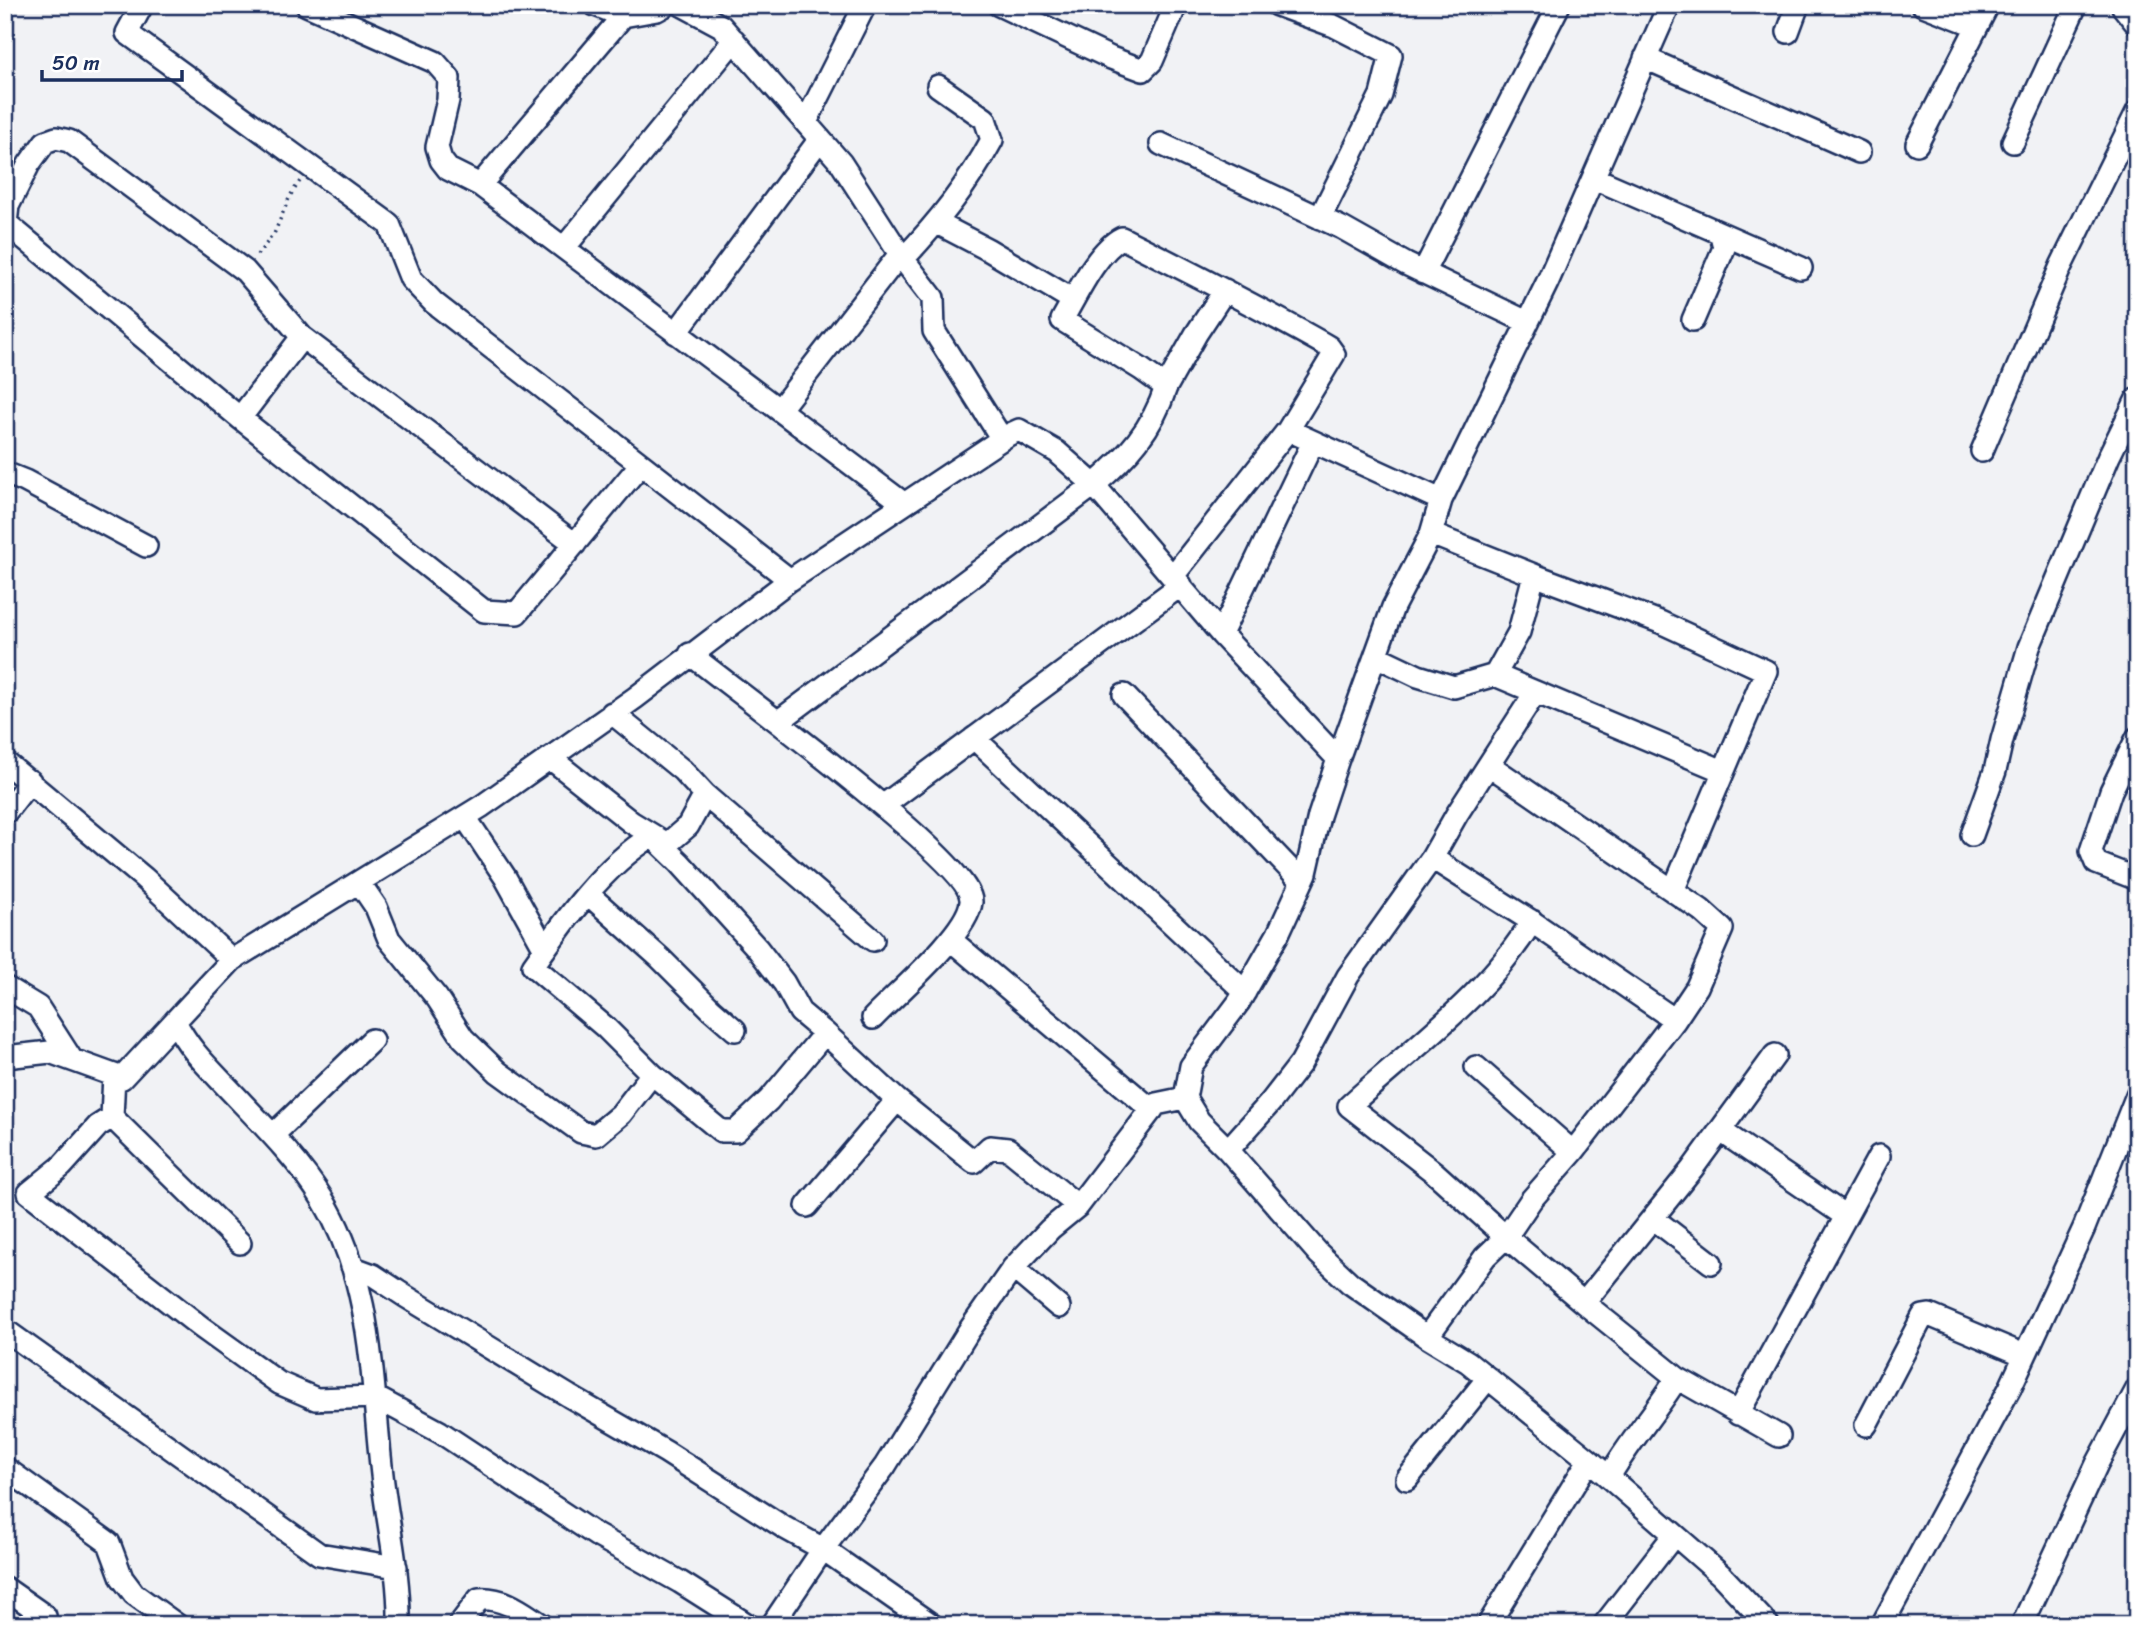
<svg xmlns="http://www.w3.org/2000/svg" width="2142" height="1630" viewBox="0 0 2142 1630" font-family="Sriracha,sans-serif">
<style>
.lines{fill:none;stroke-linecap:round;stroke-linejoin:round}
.street-casing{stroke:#1b2f5e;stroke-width:26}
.secondary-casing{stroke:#1b2f5e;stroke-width:33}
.path{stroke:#1b2f5e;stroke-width:3.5;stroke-dasharray:2 5;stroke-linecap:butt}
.street{stroke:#fff;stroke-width:21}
.secondary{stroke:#fff;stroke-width:28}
</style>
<rect width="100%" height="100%" fill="#f1f2f5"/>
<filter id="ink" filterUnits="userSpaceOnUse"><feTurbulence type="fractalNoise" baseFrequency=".0143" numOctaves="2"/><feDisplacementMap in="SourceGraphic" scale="14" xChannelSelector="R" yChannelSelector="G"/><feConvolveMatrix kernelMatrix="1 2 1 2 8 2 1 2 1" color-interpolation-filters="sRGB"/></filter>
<g filter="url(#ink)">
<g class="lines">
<g class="street-casing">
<path id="street" d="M142,5L127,33L389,224L411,279L434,303L790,580
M307,5L435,62L449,78L448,100L437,147L441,160L448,169L480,185L903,503
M595,5L623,16L657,10L666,5
M682,5L721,26L841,163L903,259L933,298L934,331L1002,439
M999,5L1111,58L1143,70L1152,61L1176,5
M1277,5L1334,26L1391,55L1381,95L1320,218
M1669,5L1547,283L1441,500L1431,534L1393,607L1338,759L1319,816L1306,873L1278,934L1239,1002L1191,1066L1185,1098L1199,1121L1228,1150L1319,1254L1350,1283L1427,1337L1468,1362L1589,1460L1721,1575L1768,1625
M1923,5L1977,26
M1788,32L1798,5
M1645,58L1859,152
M806,122L865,5
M2013,142L2076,5
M1161,144L1342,228L1406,264L1527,322
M1917,144L1988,5
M1594,178L1801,268
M480,185L623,16
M937,223L987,249L1073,300
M564,248L734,40
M903,259C939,221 967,186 992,140L985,119L938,86
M1423,273L1559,5
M1225,290L1196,334L1166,387L1141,369L1062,320C1076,296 1097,250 1122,238C1191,273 1261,308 1329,347L1334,354L1288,430L1441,500
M1693,320L1724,248L1721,234
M676,333L820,139
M779,410L900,254
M240,418L302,337
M1982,451L2061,266L2137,112
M5,473L25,481L146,546
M575,544L302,337L245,271L69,141L56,138L45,142L29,164L8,206L6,223L240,418L484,611L517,613L641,464
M1534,575L1660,622L1766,671L1673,891
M1173,576L1288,430
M1221,634L1313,442
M690,654C729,686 975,865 971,902C968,933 896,994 873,1018
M1376,656L1418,676L1454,687L1495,675L1519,632L1534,575L1431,534
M1495,675L1723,771
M1124,695L1302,882
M612,713L682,770L705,795L873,940
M779,721L1094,485C1128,456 1152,430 1166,387
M974,738L1245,992
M2137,738L2111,791L2091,851L2096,863L2137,879
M550,758L631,822L667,844L688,826L705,795
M5,762L144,878L232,960
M1489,765L1701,910L1722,929L1697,987L1675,1020L1573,1152L1531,1200L1506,1237L1584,1303
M884,805L1181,585
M5,813L30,781
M465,817L505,877L545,949
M1972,835L1995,771L2002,740L2029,647L2109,456L2137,399
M1432,858L1528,919L1675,1020
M359,882L376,907L389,939L437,998L463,1038L498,1072L581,1132L596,1135L621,1114L652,1074L721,1131H736L769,1100L825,1033L897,1100L974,1162L990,1147L1008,1149L1078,1206
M588,894L660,958L711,1009L735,1030
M951,940L1152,1110
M5,987L38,1007L72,1060
M5,1057L50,1052L122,1078L175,1021
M1476,1067L1573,1152
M652,1074L605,1027L533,966C565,920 603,866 652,836L680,863L757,948L784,983L800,1012L825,1033
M114,1075L112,1117L98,1126L62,1166L29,1193L201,1327L279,1383L316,1399L375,1397L440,1432L596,1535L680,1582L748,1625
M112,1117L240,1243
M1721,1131L1844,1215
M273,1135L372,1040
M1228,1150L1270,1103L1301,1063L1348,976L1432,858L1457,814L1535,693
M807,1206L897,1100
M1654,1219L1711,1263
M354,1268L373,1275L405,1296L569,1396L666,1452L785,1528L823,1549L932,1625
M1013,1268L1059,1307
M5,1330L319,1554L396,1567
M1427,1337L1485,1257L1506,1237L1435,1173L1349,1106C1412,1048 1487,996 1532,921
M1677,1378L1584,1303L1692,1169L1775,1055
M1738,1414L1879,1156
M1866,1425L1923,1316L1929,1315L2024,1355
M5,1468L109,1543L122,1578L134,1594L177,1625
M1609,1477C1629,1442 1656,1412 1677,1378L1779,1436
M1407,1479L1488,1378
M5,1588L45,1616L39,1625
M399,1625C400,1577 389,1530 383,1483C371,1387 375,1286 323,1200C299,1160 259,1121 227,1087C207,1066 188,1048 175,1021L232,960L482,806L635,698L790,580L1008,435L1019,430L1057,452L1094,485L1221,634L1338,759
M459,1625L479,1599C504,1597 522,1612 542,1625
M772,1625L823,1549L885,1466L968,1332L1013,1268L1050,1229L1078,1206L1156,1104L1185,1098
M1488,1625L1589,1460
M1604,1625L1674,1535
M1882,1625L2010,1388L2084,1228L2137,1095
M2022,1625L2097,1464L2137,1389"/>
</g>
<g class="secondary-casing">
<path id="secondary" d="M2126,5L2137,19"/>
</g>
<path class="path" d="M257,255L274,234L290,196L300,181"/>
<use href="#street" class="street"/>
<use href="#secondary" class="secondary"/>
</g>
</g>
<rect width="2142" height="1630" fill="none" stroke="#fff" stroke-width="28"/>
<rect x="14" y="14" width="2114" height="1602" fill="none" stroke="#1b2f5e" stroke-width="2.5" filter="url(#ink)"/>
<path d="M42 70v10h140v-10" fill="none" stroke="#1b2f5e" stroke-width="3.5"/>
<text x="52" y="70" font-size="21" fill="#1b2f5e" stroke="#ffffff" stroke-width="5" paint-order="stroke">50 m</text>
</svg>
